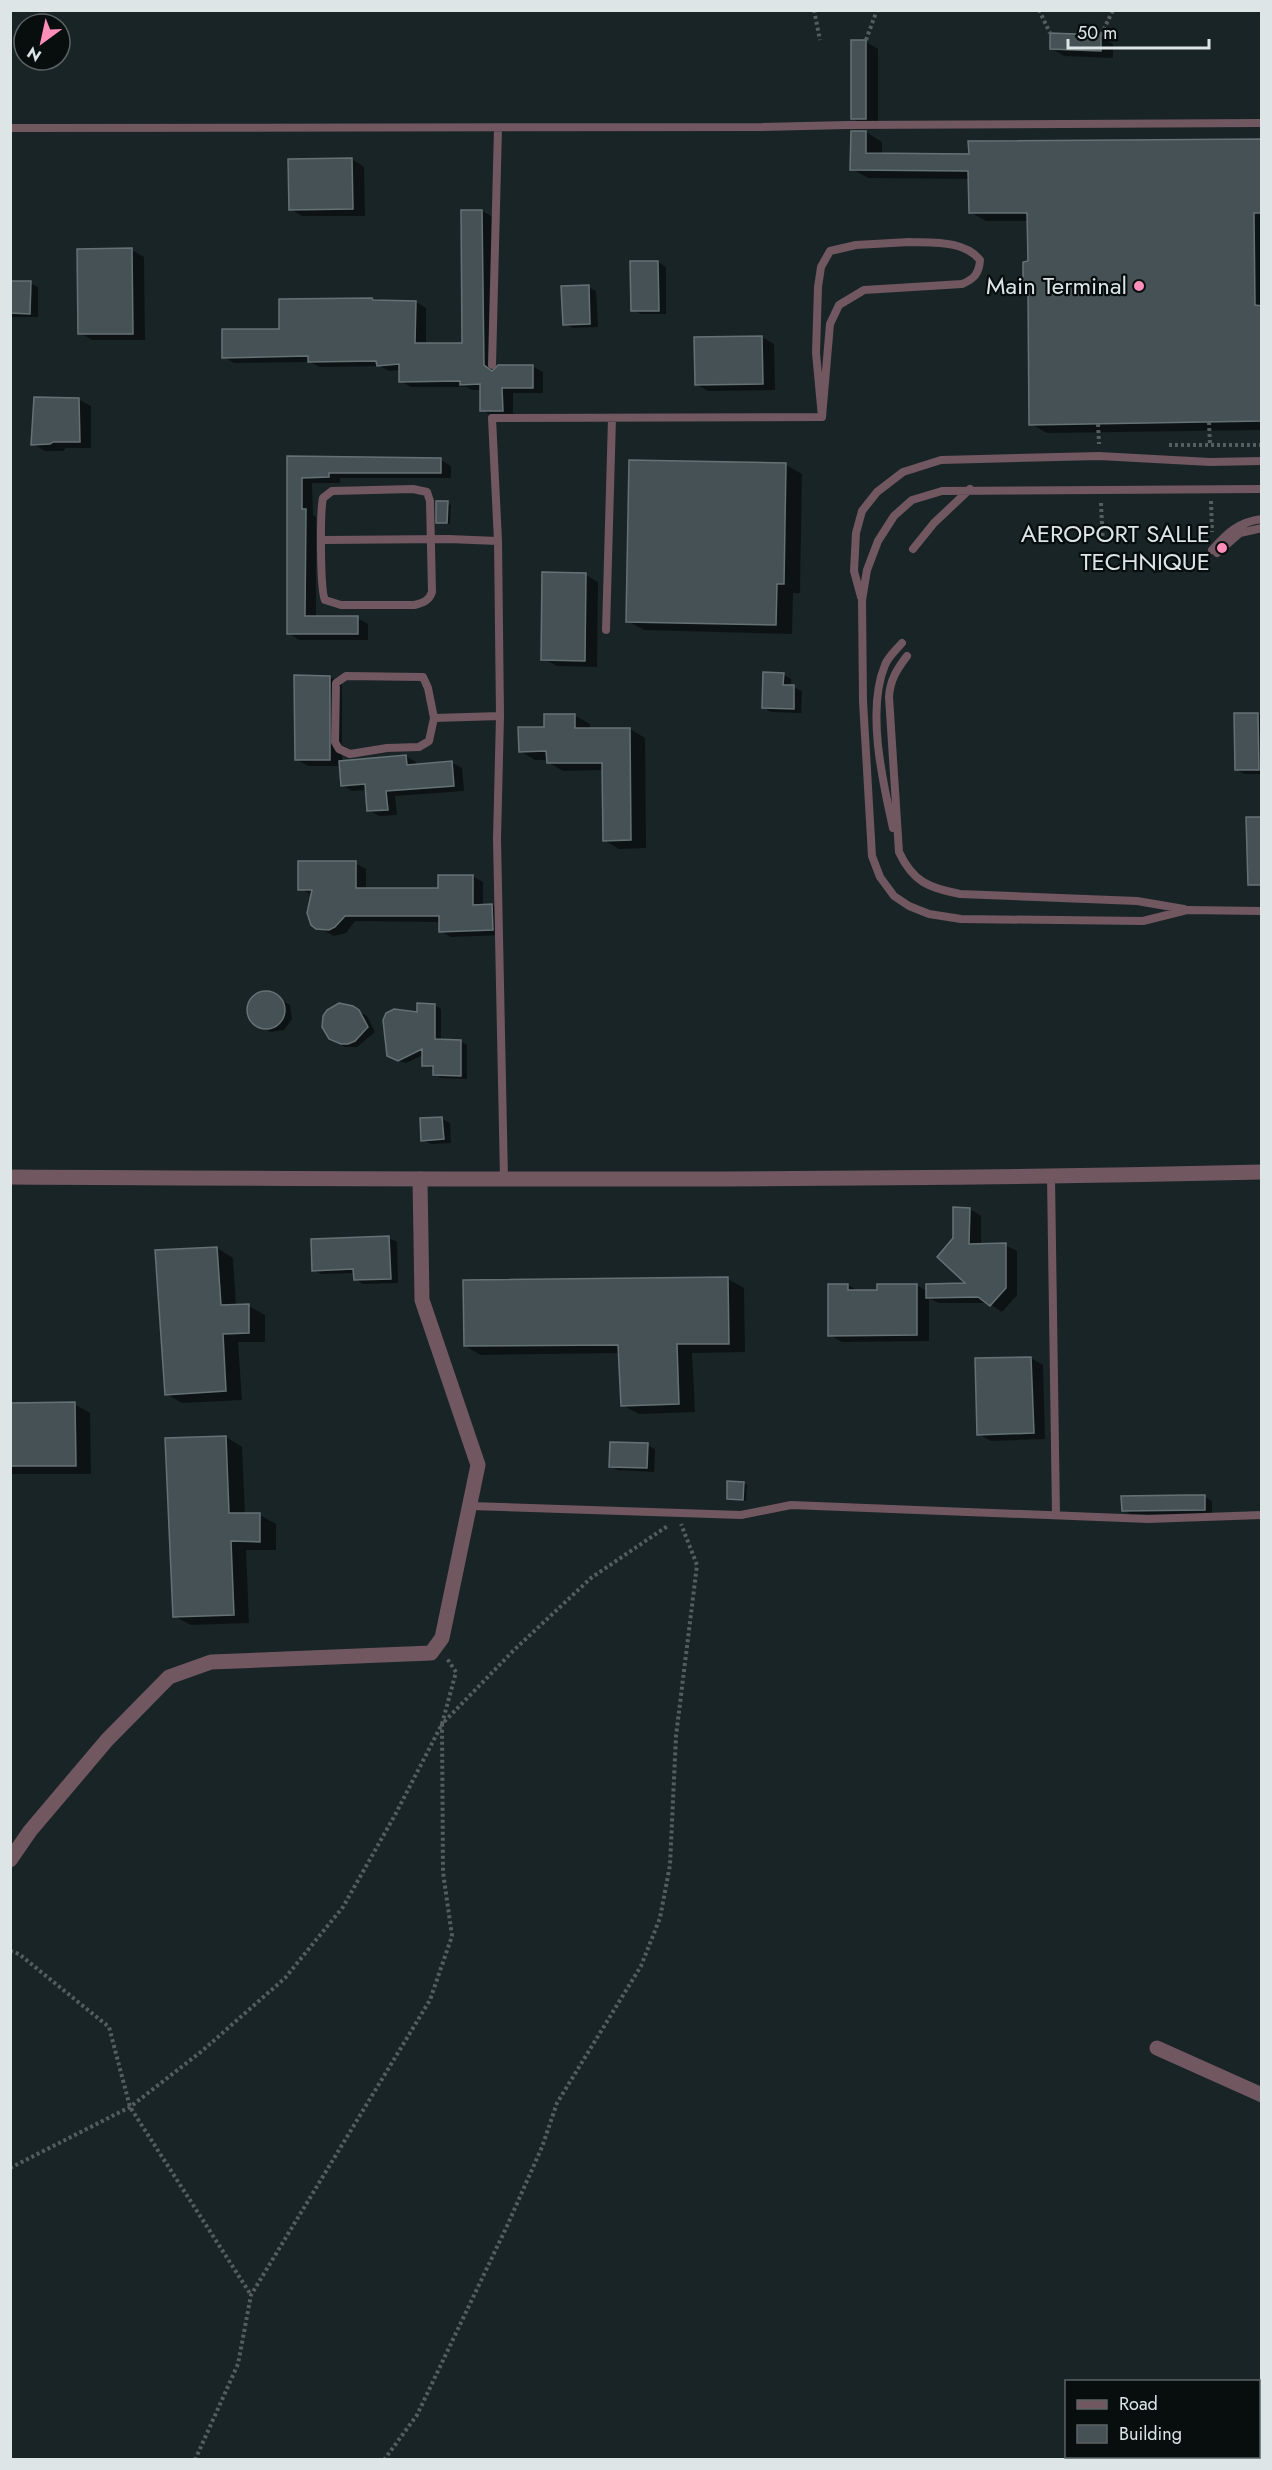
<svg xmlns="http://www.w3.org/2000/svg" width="1272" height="2470" viewBox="0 0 1272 2470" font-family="Jost,sans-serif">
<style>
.shadow{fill:#0007}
.building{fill:#455154;stroke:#657275;stroke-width:1.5}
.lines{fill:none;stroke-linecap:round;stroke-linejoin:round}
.path{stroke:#545e60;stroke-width:4;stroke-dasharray:3 3;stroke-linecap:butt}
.service{stroke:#715760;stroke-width:8}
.minor{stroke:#715760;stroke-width:15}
.tertiary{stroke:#715760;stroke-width:15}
.poi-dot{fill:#ff8eba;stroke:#080d0e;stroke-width:2}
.labels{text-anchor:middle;stroke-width:4.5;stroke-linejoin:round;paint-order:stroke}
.poi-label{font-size:24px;fill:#dde5e6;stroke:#080d0e;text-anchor:end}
</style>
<rect width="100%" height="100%" fill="#192427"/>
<path class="shadow" d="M1101,37L1113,44V58L1064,56L1051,48Z
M866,42L878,49V125H864L852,118Z
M866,132L882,142V155L970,156L1262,140V430L1047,433L1031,424L1030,294L1025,291L1029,262V221H986L970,212V179L868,178L852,169Z
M352,159L364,167L365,216H302L290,209Z
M482,211L493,217L494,372L532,366L543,372V393H513V416H492L482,410V390H472L466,387H411L401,381V370L389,371L380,366L320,367L310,362L234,363L224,357L280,331L372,299L376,301L416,302L426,308V345H464L463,212Z
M132,250L144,257L145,340H92L80,333Z
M658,262L666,267V314H641L633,310Z
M10,282L30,283L38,287V317H10Z
M588,287L596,291L598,327L573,328L565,324Z
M762,337L774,344L775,390L708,391L696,384Z
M78,399L91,406V448H66L63,451H45L33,444Z
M288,457L441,460L451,466V478H340V483H312L313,515L316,517V618H357L368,624V640H299L289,633Z
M786,465L802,474L800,593H793L792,634L644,630L628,621Z
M447,503L451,505L450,524H441L438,522Z
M586,575L598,582L597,667L557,666L544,659Z
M783,674L791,679V686L802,691L801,713L771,712L763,707Z
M330,677L342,684V762L406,756L416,762V766L452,763L462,768L464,791L395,796L397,815L379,816L369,810L367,790L352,791L342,785L341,766H308L296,759Z
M1258,714L1262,716V774H1244L1236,769Z
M574,715L590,724V730L630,729L645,738L646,848L619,849L604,840L603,770L563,771L548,762V760H535L520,751L545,728Z
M355,863L366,869V890H440L472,876L483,882V906L492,905L502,911L503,935L451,937L440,931V922L355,921L346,933L334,936L312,924L313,895L300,889Z
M268,992L290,1005L292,1019L284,1030L270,1032L252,1020L249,1009L254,997Z
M346,1005L367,1016L375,1032L357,1047H345L336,1042Z
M435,1005L441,1009V1041H460L467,1045V1079L441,1078L434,1074L435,1069L423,1065V1055L406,1063L395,1060L418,1013Z
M442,1119L450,1123L451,1143L431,1144L423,1140Z
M970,1209L981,1216V1245H1005L1017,1251V1295L1002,1312L988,1303H939L929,1298V1341L842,1342L830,1335L848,1285L858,1291H879L916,1285L927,1291L969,1285L954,1238Z
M389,1238L397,1242L398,1283L363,1284L355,1279V1273L321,1274L313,1270Z
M217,1248L233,1258L236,1306H249L265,1315V1342H238L242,1400L182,1403L166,1394Z
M728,1279L744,1288L745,1352L692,1353L695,1412L639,1414L622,1405L620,1353L481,1355L465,1346Z
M1031,1358L1043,1365L1045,1439L991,1441L979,1434Z
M74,1404L90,1413L91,1474H10V1405Z
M226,1437L242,1447L245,1514L260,1515L276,1524V1550H246L249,1623L191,1625L174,1616Z
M647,1445L655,1449L654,1472L618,1470L610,1466Z
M743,1483L747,1485L746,1501L728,1498Z
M1204,1496L1212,1501V1514H1130L1123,1510Z"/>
<path class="building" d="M1050,33L1101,35V51L1050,49Z
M851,40H866V119H851Z
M851,131H866V153L969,154L968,141L1262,139V213H1254L1255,305L1262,306V421L1029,425L1028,292L1023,291V262L1028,261L1027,213H969L968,171L850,170Z
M352,158L353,209L289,210L288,159Z
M461,210H482L484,365L492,371L498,365H533V388H502L503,411H480V384L460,385V381L399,382V364L377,366L376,361L308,362V356L222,358V329H279V299L372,298L373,300L416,301L415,343H462Z
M132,248L133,334H78L77,249Z
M630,261H658L659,311H631Z
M10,281H31L30,314L10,313Z
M589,285L590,324L563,325L561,286Z
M762,336L763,384L695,385L694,337Z
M34,397L79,398L80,442H53L50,444L31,445Z
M287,456L441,458V473H329V477L302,478V509H306L305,616H358V634H287Z
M629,460L786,463L784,584H777L776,625L626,622Z
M436,501H448L447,523H436Z
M542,572L586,573L585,661L541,660Z
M763,672L784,673L783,685H794V709L762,708Z
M294,675L330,676V760H295Z
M1234,713H1258L1259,770H1235Z
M544,714H575V728H630L631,840L603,841L602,763H547L546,751L519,752L518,727H544Z
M406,755L407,765L452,761L454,786L386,791L388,810L367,811L365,784L341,786L339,761Z
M1246,817H1262V885H1248Z
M298,861H356V888H438V875H473V905L492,904L493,930L439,932V916H345L335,927L329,930L316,929L311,925L307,913L312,890H298Z
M247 1010a19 19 0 1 1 38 0a19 19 0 1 1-38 0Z
M339,1003L353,1006L359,1010L368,1027L355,1041L348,1044H341L329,1039L322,1027L323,1016L327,1010Z
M417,1003L435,1004V1039L461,1040V1076L433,1075V1066H422V1049L398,1061L387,1056L383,1020L386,1013L394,1009L417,1012Z
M442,1117L444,1139L421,1141L420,1118Z
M953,1207L970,1208L969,1244L1006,1243V1288L990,1306L978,1297L926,1298V1284L965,1283L937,1257L953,1238Z
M389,1236L391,1279L354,1280L353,1269L312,1271L311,1239Z
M217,1247L221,1305L249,1304V1333L223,1334L226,1391L165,1395L155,1250Z
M728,1277L729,1344H677L679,1404L621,1406L618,1345L464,1346L463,1280Z
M828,1284H848V1290H877V1284H917V1335L828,1336Z
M1031,1357L1034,1433L977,1435L975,1358Z
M75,1402L76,1466H10V1403Z
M226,1436L229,1513H260V1542L231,1541L234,1615L173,1617L165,1438Z
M610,1442L648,1443L647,1468L609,1467Z
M727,1481L744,1482L743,1500L727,1499Z
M1188,1495H1205V1510L1122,1511L1121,1496Z"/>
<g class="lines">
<path class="path" d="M814,10L820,40
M1039,10L1050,33
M1101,35L1113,10
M866,40L877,10
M1209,422L1210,445
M1098,424L1099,444
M1169,445H1262
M1211,501L1212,532
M1101,503L1103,545
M10,1951L19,1954L109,2027L130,2107L251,2295
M10,2168L130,2107L202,2051L285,1978L343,1907L395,1815L442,1724L456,1672L446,1657
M195,2460L238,2364L251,2295L430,2000L452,1936L443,1872L442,1724L514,1650L591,1578L669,1525
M384,2460L417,2415L507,2226L542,2147L557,2103L641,1966L660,1918L670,1865L676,1736L697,1565L681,1524"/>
<path class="service" d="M10,128L762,127L847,125L1262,123
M909,242C933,243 964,240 980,260C979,274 974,279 962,284L864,290L839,305L830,324L822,417L816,353L818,287L821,267L830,251L856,245Z
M492,365L498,128
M413,489L427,492L430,501L432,592C429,601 423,603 414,605H341L325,600C320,591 320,511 323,498L332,491Z
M1262,489L942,491L912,500L894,516L878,541L867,570L862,600L863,701L872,856L880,877L894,896L909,906L929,914L961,919L1143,921L1187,910L1262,911
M323,540L448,539L498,541
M913,549L934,523L970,489
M1212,550C1227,533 1238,522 1262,519
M1217,553L1240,533L1262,528
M861,597L854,571L856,533L862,511L877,492L903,472L941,460L1099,456L1210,462L1262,461
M606,630L612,418
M907,656C897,669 890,680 889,697L899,852C913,882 929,888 960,894L1137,901L1184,909
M434,718L428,688L423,677L346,676L336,683L335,742L339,749L350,754L387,748L419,747L429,741L434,718L500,716
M893,828C883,783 866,710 885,665C888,657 896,650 902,643
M1051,1177L1056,1515
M504,1179L497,839L500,716L498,541L492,418L822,417
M470,1506L741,1515L791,1505L1148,1519L1262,1515"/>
<path class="minor" d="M10,1860L30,1831L107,1740L169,1677L211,1662L431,1653L442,1638L478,1465L422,1300L420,1179
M1157,2048L1262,2095"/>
<path class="tertiary" d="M10,1177C427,1179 845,1182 1262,1172"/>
</g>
<g class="poi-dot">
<circle cx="1139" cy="286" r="6"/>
<circle cx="1222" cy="548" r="6"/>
</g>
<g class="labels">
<g class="poi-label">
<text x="1127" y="294">Main Terminal</text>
<text x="1210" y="542">AEROPORT SALLE<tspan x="1210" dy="28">TECHNIQUE</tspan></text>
</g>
</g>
<rect width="1272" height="2470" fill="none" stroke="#dde5e6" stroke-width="24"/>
<rect x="1065" y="2380" width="195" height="78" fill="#080d0e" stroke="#5d6364" stroke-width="1.5"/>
<rect x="1077" y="2400" width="30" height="9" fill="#715760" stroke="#5d6364" stroke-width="1.5"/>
<text x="1119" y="2410" font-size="18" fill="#dde5e6">Road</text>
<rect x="1077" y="2425" width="30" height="18" fill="#455154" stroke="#5d6364" stroke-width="1.5"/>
<text x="1119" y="2440" font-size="18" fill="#dde5e6">Building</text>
<g transform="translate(42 42) rotate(213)"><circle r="28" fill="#080d0e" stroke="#5d6364" stroke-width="1.5"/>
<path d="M0-4.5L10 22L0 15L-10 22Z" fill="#ff8eba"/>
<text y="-9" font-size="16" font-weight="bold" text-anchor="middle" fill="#dde5e6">N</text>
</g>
<path d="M1068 39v9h141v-9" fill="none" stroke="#dde5e6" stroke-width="3"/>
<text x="1077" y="39" font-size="18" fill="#dde5e6" stroke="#080d0e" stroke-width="4.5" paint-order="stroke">50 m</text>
</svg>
